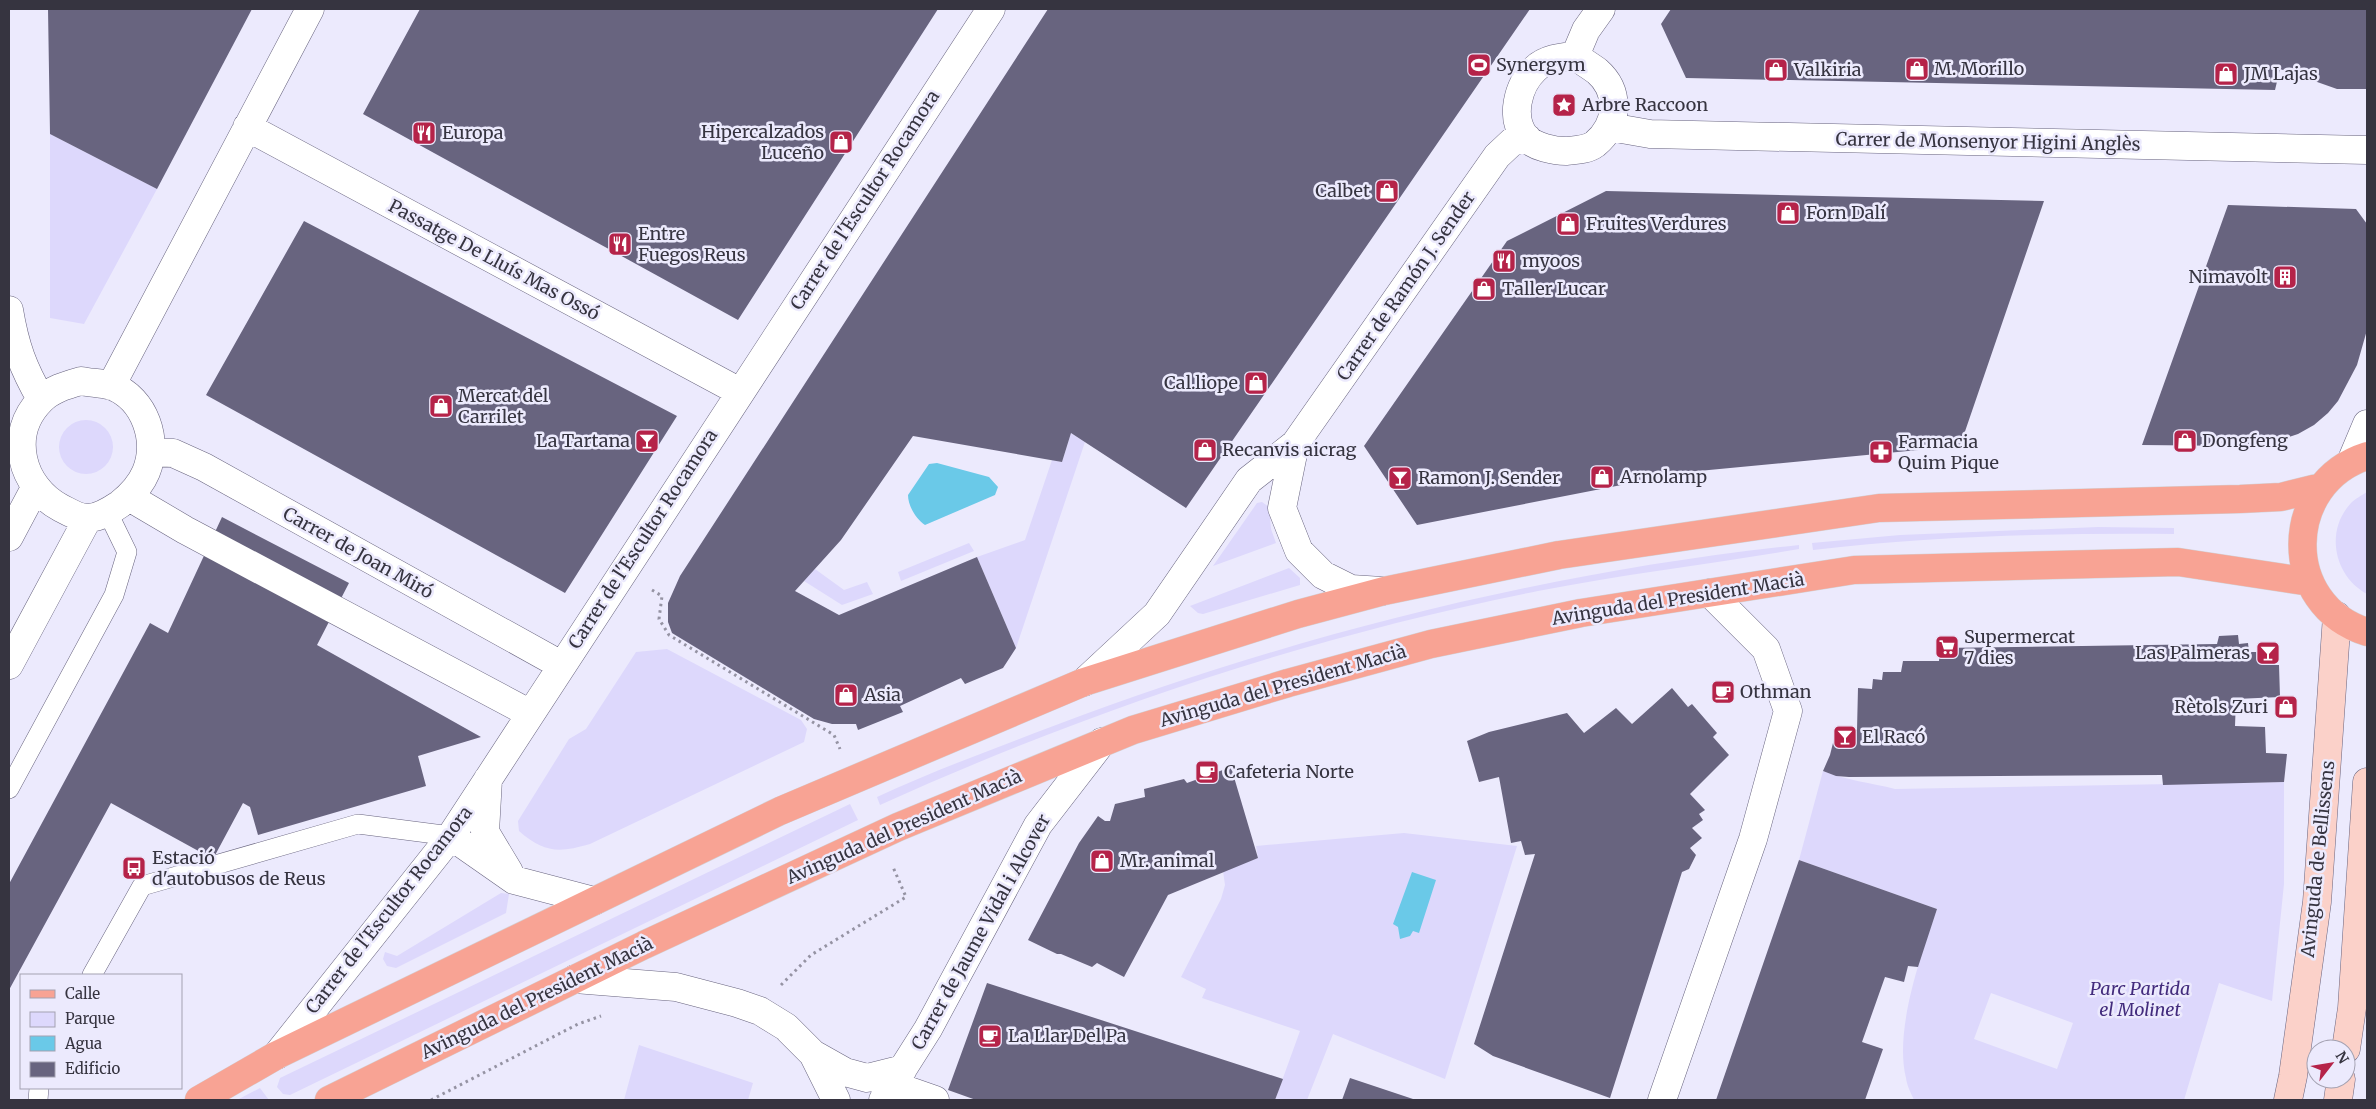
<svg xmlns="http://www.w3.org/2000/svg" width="2376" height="1109" viewBox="0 0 2376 1109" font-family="Merriweather,serif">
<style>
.green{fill:#ddd8fc;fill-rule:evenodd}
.water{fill:#6ac9e8}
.building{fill:#68647f}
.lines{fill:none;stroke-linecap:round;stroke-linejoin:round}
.lane-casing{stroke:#68647f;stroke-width:20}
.street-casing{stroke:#68647f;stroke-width:29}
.secondary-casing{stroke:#68647f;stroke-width:29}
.primary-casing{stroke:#d3d2d5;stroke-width:29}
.path{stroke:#9593a3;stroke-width:3;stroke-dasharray:2.5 4;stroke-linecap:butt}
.lane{stroke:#fff;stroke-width:19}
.street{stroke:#fff;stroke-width:28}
.secondary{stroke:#fbd1c9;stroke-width:28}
.primary{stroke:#f8a394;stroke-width:28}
.labels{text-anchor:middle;stroke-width:5;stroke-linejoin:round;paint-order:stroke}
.poi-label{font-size:18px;fill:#363440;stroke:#eceafd;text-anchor:start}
.street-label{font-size:18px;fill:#363440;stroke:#eceafd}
.park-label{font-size:18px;font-style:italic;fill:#432c7d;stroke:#eceafd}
</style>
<rect width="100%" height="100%" fill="#eceafd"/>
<path class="green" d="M50,134L157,189L84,324L50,318Z
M59 447a27 27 0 1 1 54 0a27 27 0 1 1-54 0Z
M1071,433L1085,442L1016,648L977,557L1025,540L1052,460L1062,462Z
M2367,492V594C2335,577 2324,532 2351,503C2355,499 2362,495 2367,492Z
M1262,502L1269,507L1271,529L1276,543L1213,566L1257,503Z
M2098,527L2174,528V534C2054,533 1933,536 1813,550L1812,543L1900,535Z
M969,543L974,551L901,581L898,572Z
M1799,545V549C1712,564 1624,574 1538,591C1311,636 1090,710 880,805L877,797C935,770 996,748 1056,725C1295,635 1544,572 1799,545Z
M1289,568L1300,578V585L1203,614L1198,613L1190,606Z
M815,569L844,590L867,582L873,594L842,605L804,581Z
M667,649L801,720L807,729L804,742L590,844C559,853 544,853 519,831L518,821L569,739L586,729L636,652Z
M1823,771C1845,780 1872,783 1895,789L2284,782V884L2272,1001L2219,983L2184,1100H1914C1911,1093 1907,1086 1906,1078C1894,1030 1921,955 1937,909L1799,860ZM1991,993L2073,1023L2057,1069L1974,1039Z
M850,804L858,820L290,1095L283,1094L277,1087L280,1078Z
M1404,833L1517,846L1445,1079L1333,1034L1307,1100H1275L1300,1031L1202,998L1206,989L1181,977L1221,899L1225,885L1223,871L1258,858L1256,846Z
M501,893L509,894L506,913L396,968L387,966L383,959L385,952L397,956Z
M639,1045L753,1083L748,1100H624Z
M260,1088L269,1100H237Z"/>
<path class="water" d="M937,463L989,477L998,487L995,495L925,525C916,519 908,506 908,495L929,464Z
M1412,872L1436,880L1419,933L1413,931L1410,936L1400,939L1398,927L1393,924Z"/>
<path class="building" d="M48,9H252L157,189L50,134Z
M420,9H938L738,320L363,114Z
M1048,9H1530L1186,508L1071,433L1062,462L913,436L841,540L795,591L839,615L977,557L1016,648L1003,668L965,684L961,678L900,706L903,712L858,730L856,724H832L814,719L672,633L668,622V603L680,576Z
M1671,9H2367V89H2337L2280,69L2275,90L1686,78L1661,24Z
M1606,191L2044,201L1960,446L1688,472L1417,525L1364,446L1507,241Z
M2228,205L2356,209L2367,224V330L2357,365L2338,401L2328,413L2314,425L2298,434L2280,440L2242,446L2142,445Z
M304,221L677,416L565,593L206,395Z
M222,517L349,583L317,645L481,737L418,756L426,786L258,835L250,807L243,803L213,859L111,803L9,990V884L150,623L168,633Z
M2238,635L2239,644L2248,643L2249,652H2264V665H2279L2280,697L2236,699L2235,726L2265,727L2266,753L2287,754L2284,782L2163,785L2162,775L1849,777L1836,776L1823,771L1830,755L1836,731L1857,730L1858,688L1872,689L1873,679L1882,680L1883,672H1901L1903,661H1939L1940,648L2217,644L2219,636Z
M1672,688L1688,707L1692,704L1717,733L1713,737L1729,755L1690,794L1705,810L1699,814L1703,820L1692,828L1702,838L1690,848L1696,855L1689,869L1682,872L1610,1098L1493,1056L1474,1044L1535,854L1525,855L1521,841L1511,843L1499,777L1479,782L1467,741L1489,732L1567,713L1584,733L1616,708L1632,724Z
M1231,767L1258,858L1168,895L1124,977L1097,963L1092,967L1061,954H1057L1028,940L1079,843L1098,816L1105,821H1110L1115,804L1145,797L1144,789L1184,779L1187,783Z
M1799,860L1937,909L1918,967L1908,966L1904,982L1885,977L1862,1042L1883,1049L1865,1100H1716Z
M987,983L1283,1079L1275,1100H976L948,1090Z
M1350,1078L1416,1100H1342Z"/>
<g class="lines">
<g class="lane-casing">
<path id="lane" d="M9,789L114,595L127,552L108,513
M92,975L142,886L358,824L451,836
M38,1100L39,1088"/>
</g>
<g class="street-casing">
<path id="street" d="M1575,56C1582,61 1590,66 1597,71C1621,92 1618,125 1595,144C1587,150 1576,150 1566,151C1554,151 1535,147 1526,138C1509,118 1518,85 1535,69C1545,59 1561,57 1575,56Z
M1575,56L1586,30L1601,9
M247,127L740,392
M1610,127L1650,134L2367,150
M9,310C15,346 23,368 41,399
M81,381C91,383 103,383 112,386C145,399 159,440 146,472C141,484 130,496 120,504C111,510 101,517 89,518C80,519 69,512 61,508C21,487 7,434 41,400C52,389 67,385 81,381Z
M111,386L310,9
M1295,444L1282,508L1299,551L1323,575L1351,589L1382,591
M151,452L173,453L204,467L561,665
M2351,462L2367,424
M129,497L185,530L529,713
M9,537L35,488
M9,665L88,518
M1084,682L1157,614L1249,480L1295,444L1497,156L1513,141L1527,138
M488,779L485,832L509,872
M451,836L514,880L594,901
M575,979L676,987L737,1003L760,1011L786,1027L813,1054L845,1072L867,1078L903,1069
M813,1054L836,1100
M277,1055L451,836L991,9
M892,1085L935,1100
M883,1100L928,1029L1038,825L1102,742
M1662,1100L1753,839L1788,711L1766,649L1710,593"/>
</g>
<g class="secondary-casing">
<path id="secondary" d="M2346,1049L2352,1008L2367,782
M2288,1100L2293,1076L2317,902L2337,616
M2338,1100L2341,1079"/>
</g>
<g class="primary-casing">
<path id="primary" d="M2367,456C2282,483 2280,605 2367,632
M199,1100L277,1055L780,811L1084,682L1298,614L1384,591L1559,555L1879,508L2240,499L2281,497L2321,487
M329,1100L644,945L898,827L1133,730L1288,683L1431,644L1581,613L1854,570L2178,562L2310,582"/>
</g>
<path class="path" d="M652,590L662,596L659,619L669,635L834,735L840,749
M781,985L811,955L906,897L893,867
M431,1100L578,1024L601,1016"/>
<use href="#lane" class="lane"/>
<use href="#street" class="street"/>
<use href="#secondary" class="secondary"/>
<use href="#primary" class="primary"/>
</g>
<defs>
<g id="stadium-square" transform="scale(1.25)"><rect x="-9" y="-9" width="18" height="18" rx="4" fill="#b52349" stroke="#eceafd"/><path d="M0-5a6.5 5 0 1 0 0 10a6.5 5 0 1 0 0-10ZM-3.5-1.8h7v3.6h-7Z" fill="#fff"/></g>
<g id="shop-square" transform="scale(1.25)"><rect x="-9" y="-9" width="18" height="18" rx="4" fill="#b52349" stroke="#eceafd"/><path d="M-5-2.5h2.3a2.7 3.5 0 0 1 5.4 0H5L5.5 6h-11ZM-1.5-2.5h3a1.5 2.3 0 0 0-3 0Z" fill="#fff"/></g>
<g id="sight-square" transform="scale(1.25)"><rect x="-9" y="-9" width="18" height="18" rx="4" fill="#b52349" stroke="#eceafd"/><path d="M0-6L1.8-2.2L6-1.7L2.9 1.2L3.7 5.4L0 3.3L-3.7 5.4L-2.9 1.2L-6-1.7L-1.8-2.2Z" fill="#fff"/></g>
<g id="restaurant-square" transform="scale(1.25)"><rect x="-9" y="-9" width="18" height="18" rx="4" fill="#b52349" stroke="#eceafd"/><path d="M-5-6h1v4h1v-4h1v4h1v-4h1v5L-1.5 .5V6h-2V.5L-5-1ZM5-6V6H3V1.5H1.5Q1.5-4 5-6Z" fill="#fff"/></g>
<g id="building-square" transform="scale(1.25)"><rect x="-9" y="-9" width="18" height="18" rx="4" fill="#b52349" stroke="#eceafd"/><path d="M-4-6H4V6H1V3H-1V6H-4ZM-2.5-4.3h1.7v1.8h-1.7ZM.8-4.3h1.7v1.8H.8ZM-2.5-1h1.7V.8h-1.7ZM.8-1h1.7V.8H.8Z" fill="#fff"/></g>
<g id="bar-square" transform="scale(1.25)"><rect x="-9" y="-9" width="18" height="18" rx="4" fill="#b52349" stroke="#eceafd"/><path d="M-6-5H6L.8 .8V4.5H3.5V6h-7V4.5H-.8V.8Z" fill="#fff"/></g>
<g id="pharmacy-square" transform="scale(1.25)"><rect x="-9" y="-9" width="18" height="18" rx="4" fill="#b52349" stroke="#eceafd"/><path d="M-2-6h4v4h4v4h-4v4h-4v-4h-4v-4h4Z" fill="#fff"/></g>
<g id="supermarket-square" transform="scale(1.25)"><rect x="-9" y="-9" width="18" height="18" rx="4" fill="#b52349" stroke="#eceafd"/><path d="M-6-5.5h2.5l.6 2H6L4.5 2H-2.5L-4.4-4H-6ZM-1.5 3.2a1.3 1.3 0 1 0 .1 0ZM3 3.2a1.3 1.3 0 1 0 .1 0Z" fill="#fff"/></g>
<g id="cafe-square" transform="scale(1.25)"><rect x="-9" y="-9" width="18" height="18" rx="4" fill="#b52349" stroke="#eceafd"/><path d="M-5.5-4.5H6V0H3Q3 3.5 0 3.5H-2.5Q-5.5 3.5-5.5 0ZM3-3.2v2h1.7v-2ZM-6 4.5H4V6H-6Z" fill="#fff"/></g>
<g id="bus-square" transform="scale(1.25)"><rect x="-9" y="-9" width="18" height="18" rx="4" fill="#b52349" stroke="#eceafd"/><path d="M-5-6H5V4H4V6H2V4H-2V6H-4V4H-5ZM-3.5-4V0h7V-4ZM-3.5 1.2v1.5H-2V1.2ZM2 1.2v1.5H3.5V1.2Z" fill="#fff"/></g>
</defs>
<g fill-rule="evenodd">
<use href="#stadium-square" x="1479" y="65"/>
<use href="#shop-square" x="1917" y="69"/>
<use href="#shop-square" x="1776" y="70"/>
<use href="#shop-square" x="2226" y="74"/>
<use href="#sight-square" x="1564" y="105"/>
<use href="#restaurant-square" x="424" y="133"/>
<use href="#shop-square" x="841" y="142"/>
<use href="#shop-square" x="1387" y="191"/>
<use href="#shop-square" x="1788" y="213"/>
<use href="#shop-square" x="1568" y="224"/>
<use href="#restaurant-square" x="620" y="244"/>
<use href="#restaurant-square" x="1504" y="261"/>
<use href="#building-square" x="2285" y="277"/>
<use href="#shop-square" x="1484" y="289"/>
<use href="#shop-square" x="1256" y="383"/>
<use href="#shop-square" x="441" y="406"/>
<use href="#bar-square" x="647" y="441"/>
<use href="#shop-square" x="2185" y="441"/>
<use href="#shop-square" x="1205" y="450"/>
<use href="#pharmacy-square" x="1881" y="452"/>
<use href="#shop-square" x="1602" y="477"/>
<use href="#bar-square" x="1400" y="478"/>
<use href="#supermarket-square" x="1947" y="647"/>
<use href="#bar-square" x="2268" y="653"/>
<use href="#cafe-square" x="1723" y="692"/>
<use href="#shop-square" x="846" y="695"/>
<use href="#shop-square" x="2286" y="707"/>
<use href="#bar-square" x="1845" y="737"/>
<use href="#cafe-square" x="1207" y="772"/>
<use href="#shop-square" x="1102" y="861"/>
<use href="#bus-square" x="134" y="868"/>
<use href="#cafe-square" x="990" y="1036"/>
</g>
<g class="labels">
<g class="poi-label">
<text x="1496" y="71">Synergym</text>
<text x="1934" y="75">M. Morillo</text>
<text x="1794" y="76">Valkiria</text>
<text x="2244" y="80">JM Lajas</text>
<text x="1582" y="111">Arbre Raccoon</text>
<text x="824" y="138" text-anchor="end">Hipercalzados<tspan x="824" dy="21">Luceño</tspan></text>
<text x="442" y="139">Europa</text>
<text x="1370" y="197" text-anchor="end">Calbet</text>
<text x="1806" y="219">Forn Dalí</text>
<text x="1586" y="230">Fruites Verdures</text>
<text x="638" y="240">Entre<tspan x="638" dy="21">Fuegos Reus</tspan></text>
<text x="1522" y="267">myoos</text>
<text x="2268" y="283" text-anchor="end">Nimavolt</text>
<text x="1502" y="295">Taller Lucar</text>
<text x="1238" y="389" text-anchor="end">Cal.liope</text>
<text x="458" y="402">Mercat del<tspan x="458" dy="21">Carrilet</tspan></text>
<text x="630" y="447" text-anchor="end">La Tartana</text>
<text x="2202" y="447">Dongfeng</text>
<text x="1898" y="448">Farmacia<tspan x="1898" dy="21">Quim Pique</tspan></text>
<text x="1222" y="456">Recanvis aicrag</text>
<text x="1620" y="483">Arnolamp</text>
<text x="1418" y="484">Ramon J. Sender</text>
<text x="1964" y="643">Supermercat<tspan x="1964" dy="21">7 dies</tspan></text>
<text x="2250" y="659" text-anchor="end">Las Palmeras</text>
<text x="1740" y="698">Othman</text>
<text x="864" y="701">Asia</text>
<text x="2268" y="713" text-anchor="end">Rètols Zuri</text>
<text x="1862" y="743">El Racó</text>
<text x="1224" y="778">Cafeteria Norte</text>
<text x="152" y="864">Estació<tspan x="152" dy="21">d'autobusos de Reus</tspan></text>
<text x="1120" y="867">Mr. animal</text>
<text x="1008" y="1042">La Llar Del Pa</text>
</g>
<g class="street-label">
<text transform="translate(1988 142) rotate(1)" y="6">Carrer de Monsenyor Higini Anglès</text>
<text transform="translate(865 200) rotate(-57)" y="6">Carrer de l'Escultor Rocamora</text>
<text transform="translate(494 260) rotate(28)" y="6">Passatge De Lluís Mas Ossó</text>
<text transform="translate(1406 286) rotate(-55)" y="6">Carrer de Ramón J. Sender</text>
<text transform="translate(643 539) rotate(-57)" y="6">Carrer de l'Escultor Rocamora</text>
<text transform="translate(358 553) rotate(29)" y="6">Carrer de Joan Miró</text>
<text transform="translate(1678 599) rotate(-9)" y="6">Avinguda del President Macià</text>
<text transform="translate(1283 686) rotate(-16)" y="6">Avinguda del President Macià</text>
<text transform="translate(904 827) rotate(-24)" y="6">Avinguda del President Macià</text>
<text transform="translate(2318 859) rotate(-84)" y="6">Avinguda de Bellissens</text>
<text transform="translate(389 910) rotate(-52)" y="6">Carrer de l'Escultor Rocamora</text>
<text transform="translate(981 932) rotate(-61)" y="6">Carrer de Jaume Vidal i Alcover</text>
<text transform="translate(537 998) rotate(-26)" y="6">Avinguda del President Macià</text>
</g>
<g class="park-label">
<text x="2140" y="995">Parc Partida<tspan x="2140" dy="21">el Molinet</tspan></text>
</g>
</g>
<rect width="2376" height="1109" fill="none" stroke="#363440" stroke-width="20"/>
<rect x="20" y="974" width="162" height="115" fill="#eceafd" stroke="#a3a1b1"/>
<rect x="30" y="990" width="25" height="8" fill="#f8a394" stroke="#a3a1b1"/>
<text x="65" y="999" font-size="15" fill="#363440">Calle</text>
<rect x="30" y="1012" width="25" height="15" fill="#ddd8fc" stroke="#a3a1b1"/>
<text x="65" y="1024" font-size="15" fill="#363440">Parque</text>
<rect x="30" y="1036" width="25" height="15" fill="#6ac9e8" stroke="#a3a1b1"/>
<text x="65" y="1049" font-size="15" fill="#363440">Agua</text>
<rect x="30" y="1062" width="25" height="15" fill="#68647f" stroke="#a3a1b1"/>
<text x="65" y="1074" font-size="15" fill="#363440">Edificio</text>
<g transform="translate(2331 1064) rotate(59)"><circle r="24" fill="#eceafd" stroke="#a3a1b1"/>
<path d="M0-4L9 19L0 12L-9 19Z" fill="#b52349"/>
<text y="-8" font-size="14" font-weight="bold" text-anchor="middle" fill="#363440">N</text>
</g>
</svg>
